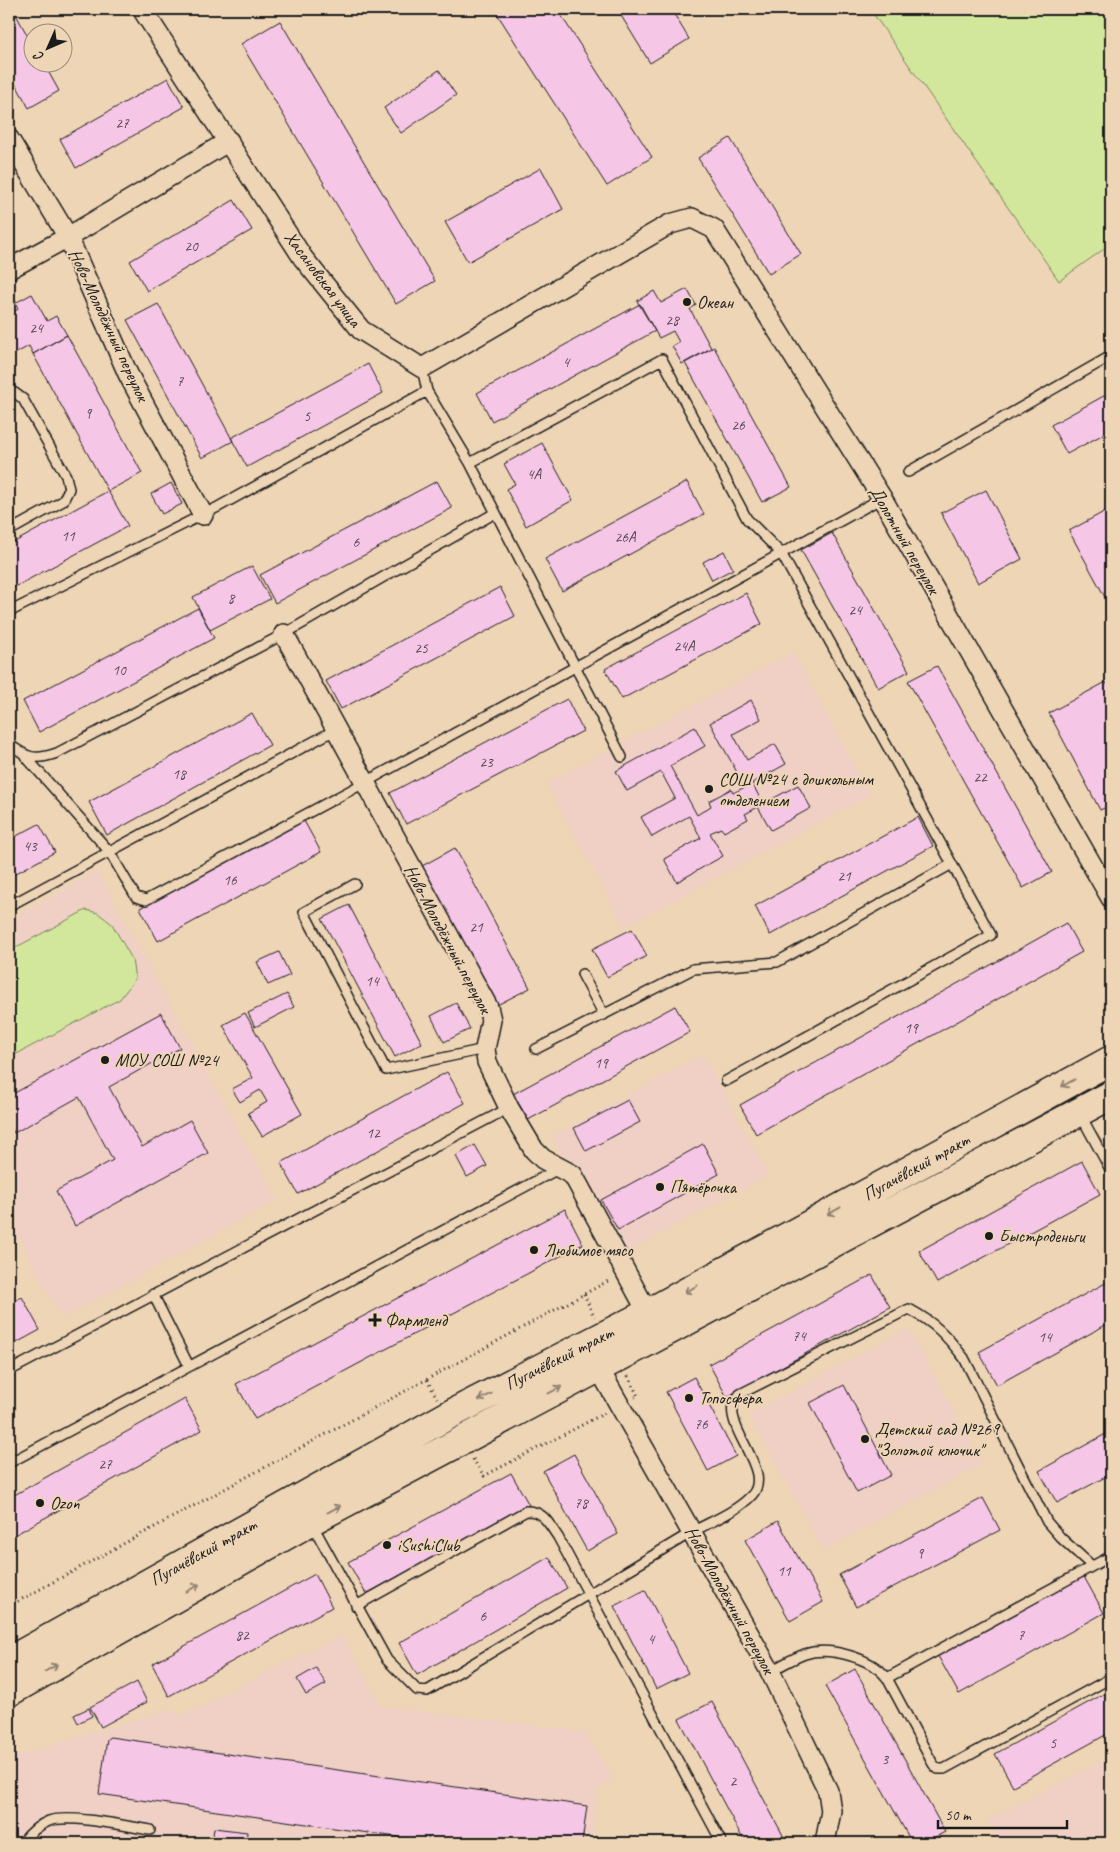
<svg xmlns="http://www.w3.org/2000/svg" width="1120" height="1852" viewBox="0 0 1120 1852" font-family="Caveat,sans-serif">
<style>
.built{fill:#f0d0c5}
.green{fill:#d2e79b;stroke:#77825c}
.building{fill:#f6c6e7;stroke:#1c1c1c}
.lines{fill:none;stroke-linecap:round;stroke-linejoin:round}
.lane-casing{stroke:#1c1c1c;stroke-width:12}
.street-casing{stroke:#1c1c1c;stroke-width:22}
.primary-casing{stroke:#1c1c1c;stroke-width:31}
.path{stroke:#1c1c1c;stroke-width:3;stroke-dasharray:1 4;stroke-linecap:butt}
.lane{stroke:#eed5b6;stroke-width:9}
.street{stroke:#eed5b6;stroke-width:19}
.primary{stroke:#eed5b6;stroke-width:28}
.oneway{stroke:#908271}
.poi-dot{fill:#1c1c1c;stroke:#eed5b6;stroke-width:2}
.labels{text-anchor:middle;stroke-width:4;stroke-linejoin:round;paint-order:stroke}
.number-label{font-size:15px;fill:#52464f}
.street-label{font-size:18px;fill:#1c1c1c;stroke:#eed5b6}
.poi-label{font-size:18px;fill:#1c1c1c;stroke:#eed5b6;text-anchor:start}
</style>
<rect width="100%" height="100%" fill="#eed5b6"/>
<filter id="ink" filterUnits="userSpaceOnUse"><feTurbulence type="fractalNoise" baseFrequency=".02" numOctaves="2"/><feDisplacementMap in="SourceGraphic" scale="10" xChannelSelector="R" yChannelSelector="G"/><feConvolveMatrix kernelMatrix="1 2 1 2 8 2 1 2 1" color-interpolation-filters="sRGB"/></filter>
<g filter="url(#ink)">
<path class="built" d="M793,652L870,795L624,927L547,783Z
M97,871L277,1200L62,1318L9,1220V920Z
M703,1054L768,1175L612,1260L552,1137Z
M908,1328L982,1464L823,1550L749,1415Z
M342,1635L382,1708L387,1707L585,1732L613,1779L596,1791L592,1843H9V1758L168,1710L182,1716Z
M1111,1757V1843H997L999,1841L987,1820Z"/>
<path class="green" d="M870,9H1111V244L1059,281Z
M86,910L98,913L112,924L132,959L135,979L120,999L9,1058V951Z"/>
<path class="building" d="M9,9H13L32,44V62H43L59,91L29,108L9,72Z
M494,9H557L652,157L607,186Z
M617,9H671L689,39L650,63Z
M280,21L435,281L396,304L241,44Z
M439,70L456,95L401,133L384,108Z
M168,78L184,107L76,168L60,139Z
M730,138L801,254L769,274L698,158Z
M541,168L563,209L468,262L445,222Z
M234,200L252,230L147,291L130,261Z
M687,289L696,305L690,309L711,348L682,364L672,346L679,342L673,331L659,338L637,301L654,291L661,303Z
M32,294L47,321L56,316L67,335L33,354L29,346L9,357V315L18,309L15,303Z
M158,304L233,441L202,458L127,320Z
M640,304L655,331L492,421L477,393Z
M67,335L142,473L108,491L33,354Z
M714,347L791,487L762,502L685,363Z
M368,364L383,393L247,467L231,438Z
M1111,392V430L1067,454L1051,425Z
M542,443L573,500L526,526L506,489L515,484L504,464Z
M437,481L452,508L275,603L260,575Z
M687,482L704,514L562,591L545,559Z
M171,483L182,504L162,514L151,494Z
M986,490L1022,559L978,583L941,513Z
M108,491L128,526L9,590V545Z
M1111,508V608L1069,531Z
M832,533L909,671L878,688L801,550Z
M724,551L733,569L712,580L703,562Z
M252,566L270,599L210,630L193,597Z
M500,587L515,616L341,709L326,681Z
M746,593L762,624L622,699L605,669Z
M198,608L214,638L39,732L23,701Z
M937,666L1052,872L1023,888L908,681Z
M1106,682L1111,692V805L1100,810L1049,713Z
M567,699L583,731L406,824L390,793Z
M751,700L761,719L733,734L747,760L775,744L786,764L752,783L763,804L798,785L811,808L771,830L758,807L745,814L748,819L724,832L721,828L710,833L723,856L677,882L664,859L701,838L689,816L652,837L641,817L675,798L661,772L627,791L616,771L695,727L705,746L670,766L697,815L711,806L709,801L731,789L733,793L745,787L710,723Z
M252,713L270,745L107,835L89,802Z
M918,817L933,846L770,935L755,906Z
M303,819L321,852L158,941L140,908Z
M39,824L55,852L9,877V840Z
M455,848L530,988L497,1005L422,866Z
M349,905L422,1043L395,1057L322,919Z
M1066,923L1082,952L756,1134L740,1105Z
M632,929L647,956L607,977L592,949Z
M279,952L290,975L268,985L257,962Z
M287,994L294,1007L255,1027L248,1013Z
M456,1003L470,1029L444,1042L431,1016Z
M675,1006L690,1032L528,1120L513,1094Z
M161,1013L180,1048L109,1087L142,1147L190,1120L208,1153L75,1226L56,1191L113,1160L79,1097L14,1133L9,1124V1096Z
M245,1013L302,1114L262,1136L248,1113L267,1102L260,1090L240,1102L232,1089L253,1078L223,1025Z
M447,1072L465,1103L298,1194L281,1163Z
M628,1100L640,1122L586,1151L574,1128Z
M703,1144L719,1174L618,1230L601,1200Z
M475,1145L487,1166L467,1177L456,1156Z
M1082,1161L1100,1194L937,1283L919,1251Z
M565,1209L583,1244L255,1419L236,1384Z
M872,1275L890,1307L727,1397L709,1364Z
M1111,1280V1322L997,1385L979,1352Z
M22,1297L40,1330L9,1347V1304Z
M694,1377L736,1456L708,1471L666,1392Z
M844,1385L891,1475L857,1493L810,1403Z
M185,1399L202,1430L9,1538V1498Z
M1111,1431V1474L1057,1503L1039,1471Z
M574,1454L618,1534L587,1551L543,1471Z
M511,1473L529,1505L366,1594L348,1562Z
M983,1498L1000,1530L856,1607L839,1575Z
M778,1521L823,1602L790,1621L745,1540Z
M549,1557L567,1588L417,1675L399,1643Z
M315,1574L332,1607L169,1696L152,1664Z
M1083,1575L1104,1613L959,1694L938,1656Z
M645,1590L688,1673L656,1689L614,1606Z
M316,1668L326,1684L306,1695L297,1679Z
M855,1669L945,1832L924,1843H912L825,1686Z
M137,1682L147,1702L101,1727L90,1707Z
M1111,1690V1732L1013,1786L995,1754Z
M712,1702L787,1843H745L679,1719Z
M89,1708L92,1716L78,1723L74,1715Z
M110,1737L587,1806L582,1843H438L99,1794L107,1739Z
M214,1828L247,1832L246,1843H212Z"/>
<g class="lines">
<g class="lane-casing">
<path id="lane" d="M422,368L427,391L470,463L622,757
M9,393H15L23,399L66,476L69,489L63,501L9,531
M470,463L662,359L747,519L781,553L991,935L726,1081
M908,472L1111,356
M9,612L218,507L427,391
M9,744C28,758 34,761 57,753L284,634L495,513
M25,756L109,851L136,897L146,900L364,783L882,498
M355,884L304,912L386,1070L485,1049
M9,906L335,730
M582,974L604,1015
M536,1049L693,969L777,962L952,864
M1080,1114L1111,1171
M153,1294L189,1366
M9,1371L509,1108
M9,1463L560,1168
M312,1524L387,1660L417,1690L427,1691L692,1532C712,1521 736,1512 752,1495C773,1472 727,1432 733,1404C734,1401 738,1397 740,1394L909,1309C935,1323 946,1335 964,1358L1047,1522L1061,1538L1092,1566
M356,1606L526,1511C543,1510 549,1524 558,1537L722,1843
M770,1671C781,1666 793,1658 805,1654C829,1646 872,1658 887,1678L1111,1556
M887,1678L933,1764L938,1769H944L1111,1678
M22,1843C29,1834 38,1825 49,1821C70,1814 126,1826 150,1830"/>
</g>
<g class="street-casing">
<path id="street" d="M142,9L303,258L361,330L422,368L670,224L692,218L714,229L882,498L1111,898
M9,139L68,237L128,374L203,515
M9,269L68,237L229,141
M284,634L488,1007L491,1020L485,1049L487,1062L509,1108L534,1150L543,1159L573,1175L648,1313
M598,1367L770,1671L828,1791L831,1811L825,1843"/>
</g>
<g class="primary-casing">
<path id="primary" d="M9,1661L447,1416L648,1313L1111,1060
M9,1692L311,1521L1111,1095"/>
</g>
<path class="path" d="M584,1294L594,1317
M628,1376L638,1396L635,1397
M427,1380L437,1398
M473,1459L484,1476L605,1413
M9,1606L610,1280"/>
<use href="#lane" class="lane"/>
<use href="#street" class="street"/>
<use href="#primary" class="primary"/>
</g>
<defs><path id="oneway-shaft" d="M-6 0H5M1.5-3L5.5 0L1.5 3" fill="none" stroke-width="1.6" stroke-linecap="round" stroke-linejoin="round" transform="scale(1.25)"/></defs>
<g class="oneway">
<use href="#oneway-shaft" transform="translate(1068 1083) rotate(151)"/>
<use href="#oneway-shaft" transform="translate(834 1211) rotate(151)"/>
<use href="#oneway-shaft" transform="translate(691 1289) rotate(151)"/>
<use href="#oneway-shaft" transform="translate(555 1390) rotate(-28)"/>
<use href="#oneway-shaft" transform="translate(485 1397) rotate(153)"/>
<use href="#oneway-shaft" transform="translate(334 1509) rotate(-28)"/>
<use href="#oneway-shaft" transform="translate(193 1588) rotate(-30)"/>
<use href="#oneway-shaft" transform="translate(51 1668) rotate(-30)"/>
</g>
</g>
<g class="poi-dot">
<circle cx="687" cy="302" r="5"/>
<circle cx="709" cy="789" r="5"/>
<circle cx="105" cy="1060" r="5"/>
<circle cx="660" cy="1187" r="5"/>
<circle cx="989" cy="1236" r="5"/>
<circle cx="534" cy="1250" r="5"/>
<path d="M372.5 1312.5h5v5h5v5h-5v5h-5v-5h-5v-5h5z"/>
<circle cx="689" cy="1398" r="5"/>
<circle cx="865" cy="1439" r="5"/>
<circle cx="40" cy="1503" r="5"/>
<circle cx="387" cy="1545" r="5"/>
</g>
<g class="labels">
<g class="number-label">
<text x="122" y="128">27</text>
<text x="191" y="251">20</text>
<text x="672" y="325">28</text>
<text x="36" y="333">24</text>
<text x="566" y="367">4</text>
<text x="180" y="386">7</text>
<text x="88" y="418">9</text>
<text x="307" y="421">5</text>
<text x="738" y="430">26</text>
<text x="534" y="479">4А</text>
<text x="68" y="541">11</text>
<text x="625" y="542">26А</text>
<text x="356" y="547">6</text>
<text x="231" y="603">8</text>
<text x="855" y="615">24</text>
<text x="684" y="651">24А</text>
<text x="421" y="653">25</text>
<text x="119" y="675">10</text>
<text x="486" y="767">23</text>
<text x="179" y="779">18</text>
<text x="980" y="782">22</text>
<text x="30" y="851">43</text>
<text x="844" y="881">21</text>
<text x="230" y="885">16</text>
<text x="476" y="932">21</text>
<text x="372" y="986">14</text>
<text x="911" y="1033">19</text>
<text x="601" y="1068">19</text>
<text x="373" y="1138">12</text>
<text x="799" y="1341">74</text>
<text x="1045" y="1342">14</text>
<text x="701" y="1429">76</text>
<text x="105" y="1469">27</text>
<text x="581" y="1508">78</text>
<text x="920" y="1558">9</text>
<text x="784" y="1576">11</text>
<text x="483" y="1621">6</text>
<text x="242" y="1640">82</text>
<text x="1021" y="1640">7</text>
<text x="651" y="1644">4</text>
<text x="1053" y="1748">5</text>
<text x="885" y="1764">3</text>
<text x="733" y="1786">2</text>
</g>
<g class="street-label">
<text transform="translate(323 279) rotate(53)" y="6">Хасановская улица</text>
<text transform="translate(109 325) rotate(65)" y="6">Ново-Молодёжный переулок</text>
<text transform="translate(905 540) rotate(60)" y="6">Долотный переулок</text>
<text transform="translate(448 939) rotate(62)" y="6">Ново-Молодёжный переулок</text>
<text transform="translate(916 1167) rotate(-29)" y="6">Пугачёвский тракт</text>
<text transform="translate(559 1358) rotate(-27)" y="6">Пугачёвский тракт</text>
<text transform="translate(203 1552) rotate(-29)" y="6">Пугачёвский тракт</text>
<text transform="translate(730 1600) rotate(61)" y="6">Ново-Молодёжный переулок</text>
</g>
<g class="poi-label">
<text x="697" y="308">Океан</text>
<text x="719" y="785">СОШ №24 с дошкольным<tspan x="719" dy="21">отделением</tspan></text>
<text x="115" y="1066">МОУ СОШ №24</text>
<text x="670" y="1193">Пятёрочка</text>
<text x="999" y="1242">Быстроденьги</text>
<text x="544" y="1256">Любимое мясо</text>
<text x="385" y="1326">Фармленд</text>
<text x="699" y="1404">Топосфера</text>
<text x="875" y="1435">Детский сад №269<tspan x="875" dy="21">"Золотой ключик"</tspan></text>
<text x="50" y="1509">Ozon</text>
<text x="397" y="1551">iSushiClub</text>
</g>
</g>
<rect width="1120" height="1852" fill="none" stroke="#eed5b6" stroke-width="30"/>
<rect x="15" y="15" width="1090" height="1822" fill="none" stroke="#1c1c1c" stroke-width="2" filter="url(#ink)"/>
<g transform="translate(48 48) rotate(225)"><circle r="24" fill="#eed5b6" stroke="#9a8b78"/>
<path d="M0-4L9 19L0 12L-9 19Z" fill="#1c1c1c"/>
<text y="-8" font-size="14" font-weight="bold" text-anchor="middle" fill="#1c1c1c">С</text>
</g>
<path d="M938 1820v8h129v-8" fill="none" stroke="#1c1c1c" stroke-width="2.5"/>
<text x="945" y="1820" font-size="15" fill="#1c1c1c" stroke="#eed5b6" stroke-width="4" paint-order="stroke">50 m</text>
</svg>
